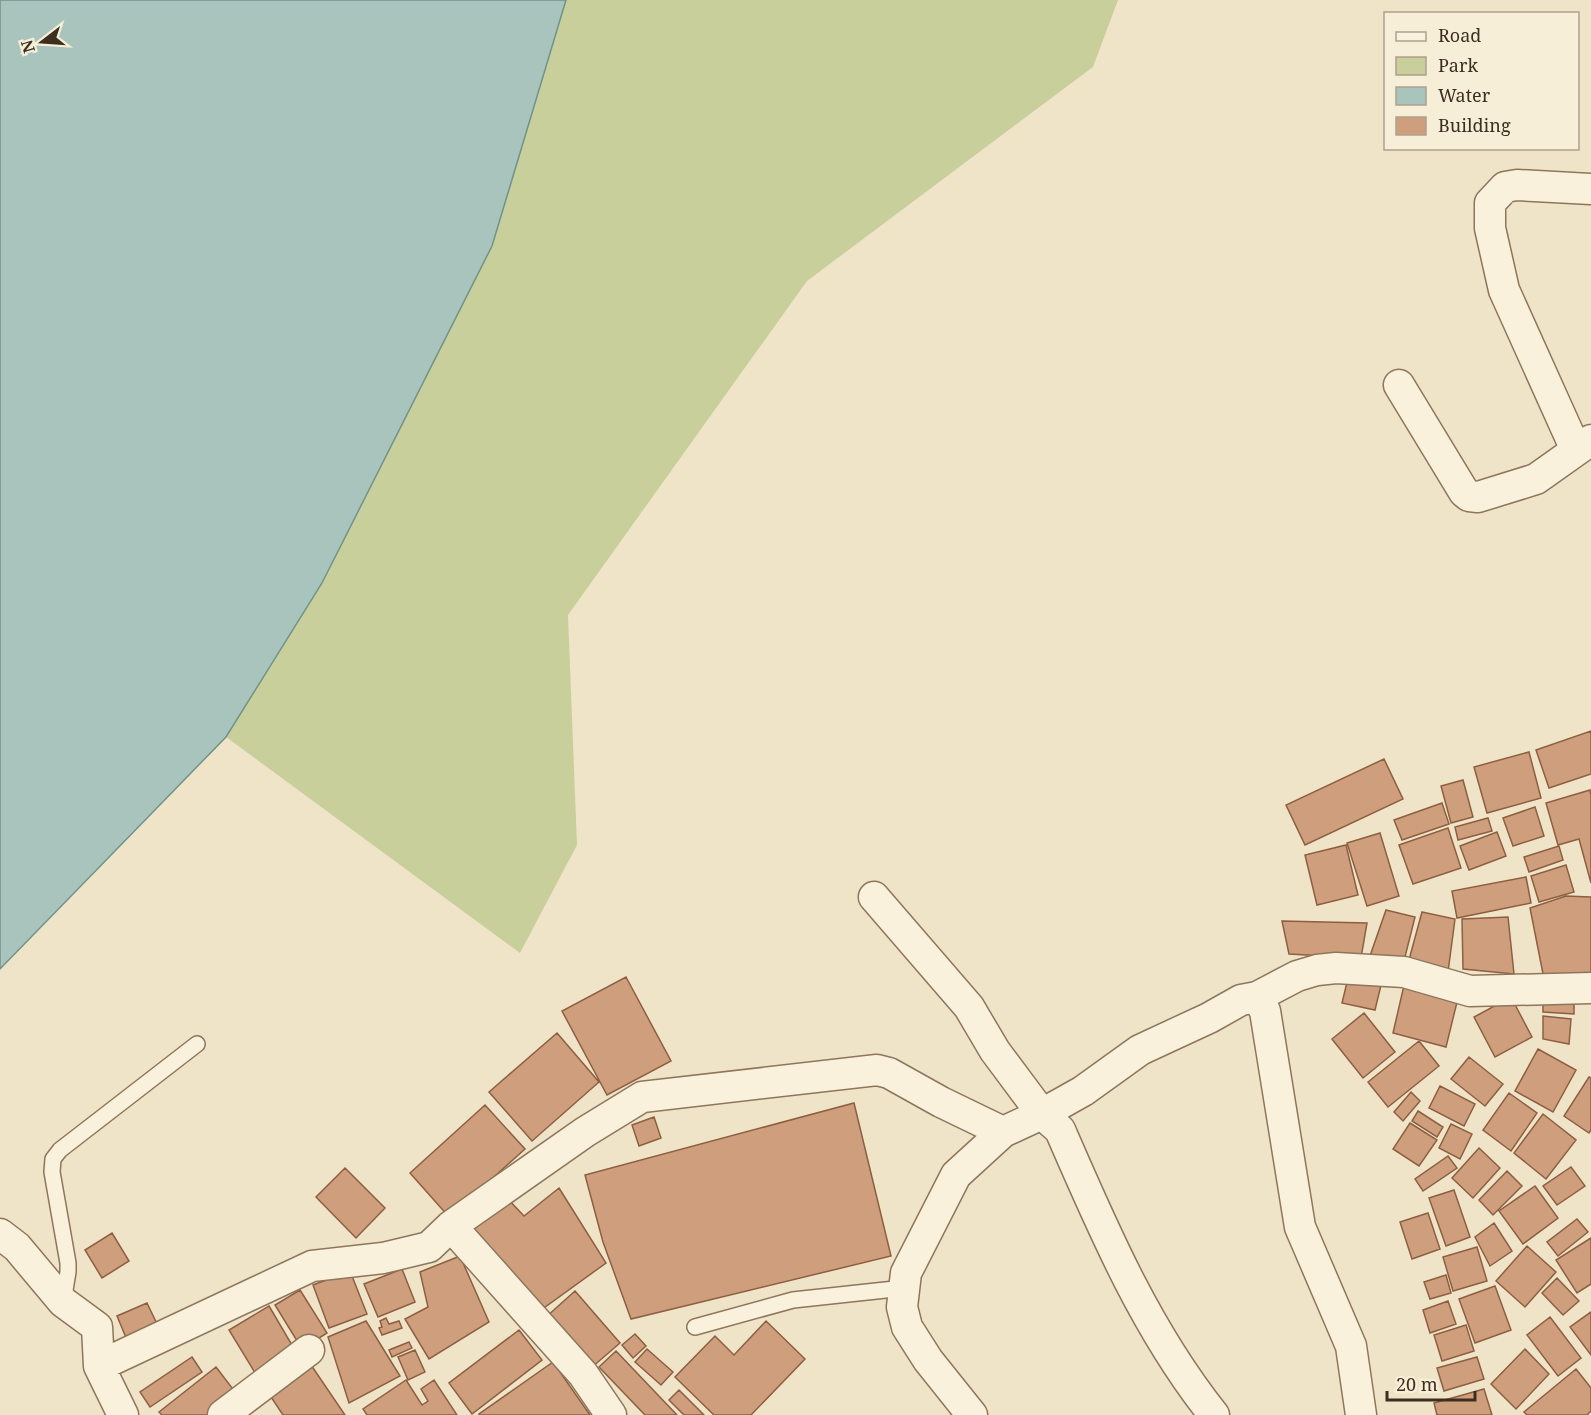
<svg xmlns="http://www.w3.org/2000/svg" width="1591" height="1415" viewBox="0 0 1591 1415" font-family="'Noto Serif',serif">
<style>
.green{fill:#c9cf9b}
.water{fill:#a9c4bc;stroke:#6f938a;stroke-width:1.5}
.building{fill:#cf9f7d;stroke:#8d5f41;stroke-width:1.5}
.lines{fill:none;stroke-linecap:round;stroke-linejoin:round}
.service-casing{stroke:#8d765c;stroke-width:18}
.minor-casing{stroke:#8d765c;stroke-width:33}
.service{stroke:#faf1dc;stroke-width:15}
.minor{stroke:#faf1dc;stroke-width:30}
</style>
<rect width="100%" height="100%" fill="#f0e4c8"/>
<path class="green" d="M566,0H1118L1093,67L807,281L568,615L577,845L520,953L226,737L322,583L492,246Z"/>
<path class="water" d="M0,0H566L492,246L322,583L226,737L0,969Z"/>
<path class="building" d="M1591,731V774L1549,788L1536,750Z
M1529,752L1541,798L1487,813L1474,767Z
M1384,759L1403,799L1305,845L1286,805Z
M1463,780L1473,817L1451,823L1441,786Z
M1590,790L1591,795V883L1579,839L1558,845L1546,803Z
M1442,803L1449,824L1402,840L1394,820Z
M1535,807L1544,836L1513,846L1503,818Z
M1488,818L1492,831L1458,840L1455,827Z
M1448,828L1461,868L1413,884L1399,845Z
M1497,832L1506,856L1469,870L1460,846Z
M1380,833L1399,896L1367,906L1347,843Z
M1346,845L1358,895L1317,905L1305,855Z
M1559,846L1563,860L1529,872L1524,857Z
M1566,865L1574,892L1539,902L1531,876Z
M1526,877L1531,903L1457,918L1452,891Z
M1566,896L1591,897V979L1545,984L1530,908Z
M1386,910L1415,917L1404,961L1370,956Z
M1422,912L1455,919L1448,972L1407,967Z
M1508,917L1514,974L1463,969L1462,919Z
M1282,921L1367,923L1361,958L1289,954Z
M1349,974L1382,981L1375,1010L1342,1003Z
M626,977L671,1061L607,1095L562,1011Z
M1405,981L1459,994L1446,1047L1393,1033Z
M1543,993L1574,995V1014L1543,1012Z
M1511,997L1532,1037L1495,1057L1474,1017Z
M1364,1013L1395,1052L1363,1078L1332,1039Z
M1543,1016L1571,1019L1569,1044L1543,1039Z
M557,1033L599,1082L532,1141L489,1092Z
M1419,1041L1439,1066L1388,1107L1368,1082Z
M1538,1049L1576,1070L1553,1112L1515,1091Z
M1469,1057L1503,1084L1485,1106L1451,1079Z
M1589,1077L1591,1078V1130L1589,1133L1564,1116Z
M1440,1086L1475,1104L1464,1126L1429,1108Z
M1411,1092L1420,1101L1403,1121L1394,1112Z
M1509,1093L1537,1113L1511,1151L1483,1130Z
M854,1103L891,1256L631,1319L603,1242L585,1175Z
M485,1105L525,1149L449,1217L410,1173Z
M1418,1111L1443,1127L1437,1137L1412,1121Z
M1543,1114L1576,1140L1546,1179L1514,1153Z
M654,1117L661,1138L639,1146L632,1125Z
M1410,1123L1437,1140L1419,1166L1393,1149Z
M1451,1124L1472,1134L1460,1159L1439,1148Z
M1479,1148L1500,1168L1473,1198L1452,1178Z
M1448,1156L1457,1168L1423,1191L1415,1179Z
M1571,1167L1585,1186L1557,1205L1543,1186Z
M345,1168L385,1208L356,1238L316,1197Z
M1507,1171L1522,1186L1493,1215L1479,1200Z
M1535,1186L1558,1218L1523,1244L1499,1211Z
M559,1188L606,1263L541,1310L464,1232L507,1198L524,1216Z
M1454,1190L1470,1237L1446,1246L1429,1198Z
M1428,1213L1440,1249L1412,1259L1400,1222Z
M1577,1219L1588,1232L1558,1256L1547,1242Z
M1494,1223L1512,1251L1490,1266L1475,1237Z
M112,1233L129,1261L102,1278L85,1250Z
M1591,1238V1284L1577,1293L1556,1260Z
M1527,1246L1556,1272L1525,1307L1496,1281Z
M1477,1247L1487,1281L1453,1291L1443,1257Z
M460,1256L489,1322L429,1359L405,1319L428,1307L420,1272Z
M402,1269L415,1302L378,1317L364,1284Z
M350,1271L367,1314L329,1328L313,1285Z
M1446,1275L1451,1293L1430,1299L1424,1282Z
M1557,1278L1579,1301L1563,1315L1542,1293Z
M1495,1286L1511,1330L1475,1343L1459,1299Z
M300,1290L327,1333L302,1349L275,1305Z
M575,1291L620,1343L591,1368L546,1317Z
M1448,1301L1456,1324L1430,1333L1423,1310Z
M147,1303L158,1326L127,1340L117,1316Z
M269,1306L299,1357L260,1381L229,1330Z
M1591,1312V1355L1570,1327Z
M1550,1317L1581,1358L1558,1376L1527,1335Z
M386,1318L389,1324L399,1321L402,1328L382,1335L379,1328L382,1327L380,1321Z
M366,1321L400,1376L349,1403L328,1337Z
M766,1321L805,1359L751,1415H714L675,1377L715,1336L734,1355Z
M1466,1325L1474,1351L1442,1361L1434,1335Z
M519,1330L542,1360L472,1414L449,1383Z
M635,1334L646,1346L633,1358L622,1345Z
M409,1342L412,1348L392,1357L389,1350Z
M647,1349L673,1372L661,1385L635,1362Z
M1525,1349L1549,1374L1516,1409L1491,1384Z
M415,1350L425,1372L408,1380L398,1357Z
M616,1351L677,1415H645L599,1367Z
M192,1357L202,1372L150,1407L140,1392Z
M1477,1357L1484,1379L1444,1391L1437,1368Z
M309,1362L345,1415H283L267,1391Z
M553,1362L590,1415H479V1414Z
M216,1367L239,1397L216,1415H162L159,1412Z
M1576,1369L1591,1388V1411L1587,1415H1527L1524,1412Z
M406,1380L422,1405L428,1401L421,1389L434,1380L457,1415H367L363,1409Z
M1484,1389L1492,1415H1437L1434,1403Z
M679,1390L704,1415H684L669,1400Z"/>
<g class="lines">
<g class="service-casing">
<path id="service" d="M63,1302L68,1272V1263L52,1172L53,1159L60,1150L197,1044
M695,1327L793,1300L904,1288"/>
</g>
<g class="minor-casing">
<path id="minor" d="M1399,385L1464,492L1469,496L1478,497L1536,479L1591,440
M1576,450L1504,290L1490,228V203L1505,187L1517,185L1591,189
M874,897L969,1007L995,1051L1042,1114L1060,1130C1103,1229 1146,1330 1214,1415
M1257,997L1265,1011L1300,1227L1351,1346L1361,1415
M451,1226L583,1374L611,1415
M0,1234L17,1247L63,1302L97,1327L99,1366L123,1415
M99,1366L312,1266L383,1258L429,1247L451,1226L585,1132L642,1097L877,1070L889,1073L941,1102L1003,1132
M223,1415L309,1350
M972,1415L928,1360L907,1327L902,1307L906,1273L956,1175L1003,1132L1042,1114L1083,1091L1140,1050L1209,1018L1241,1000L1257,997L1297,976L1317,970L1336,968L1404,972L1470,991L1591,988"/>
</g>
<use href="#service" class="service"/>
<use href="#minor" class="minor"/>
</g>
<rect x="1384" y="12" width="195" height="138" fill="#f7eed8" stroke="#ada18e" stroke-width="1.5"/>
<rect x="1396" y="32" width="30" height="9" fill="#faf1dc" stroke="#ada18e" stroke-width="1.5"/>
<text x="1438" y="42" font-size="18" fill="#3d2e20">Road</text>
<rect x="1396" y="57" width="30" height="18" fill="#c9cf9b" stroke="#ada18e" stroke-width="1.5"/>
<text x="1438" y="72" font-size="18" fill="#3d2e20">Park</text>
<rect x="1396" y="87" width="30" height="18" fill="#a9c4bc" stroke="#ada18e" stroke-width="1.5"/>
<text x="1438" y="102" font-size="18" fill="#3d2e20">Water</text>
<rect x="1396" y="117" width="30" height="18" fill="#cf9f7d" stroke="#ada18e" stroke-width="1.5"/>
<text x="1438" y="132" font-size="18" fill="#3d2e20">Building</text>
<g transform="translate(42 42) rotate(253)" stroke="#f7eed8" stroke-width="4.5" paint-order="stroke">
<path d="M0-4.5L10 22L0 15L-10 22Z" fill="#3d2e20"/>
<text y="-9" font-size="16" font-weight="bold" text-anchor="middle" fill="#3d2e20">N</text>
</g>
<path d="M1387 1391v9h88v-9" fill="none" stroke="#3d2e20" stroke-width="3"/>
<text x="1396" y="1391" font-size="18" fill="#3d2e20" stroke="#f7eed8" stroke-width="4.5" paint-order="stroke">20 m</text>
</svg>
